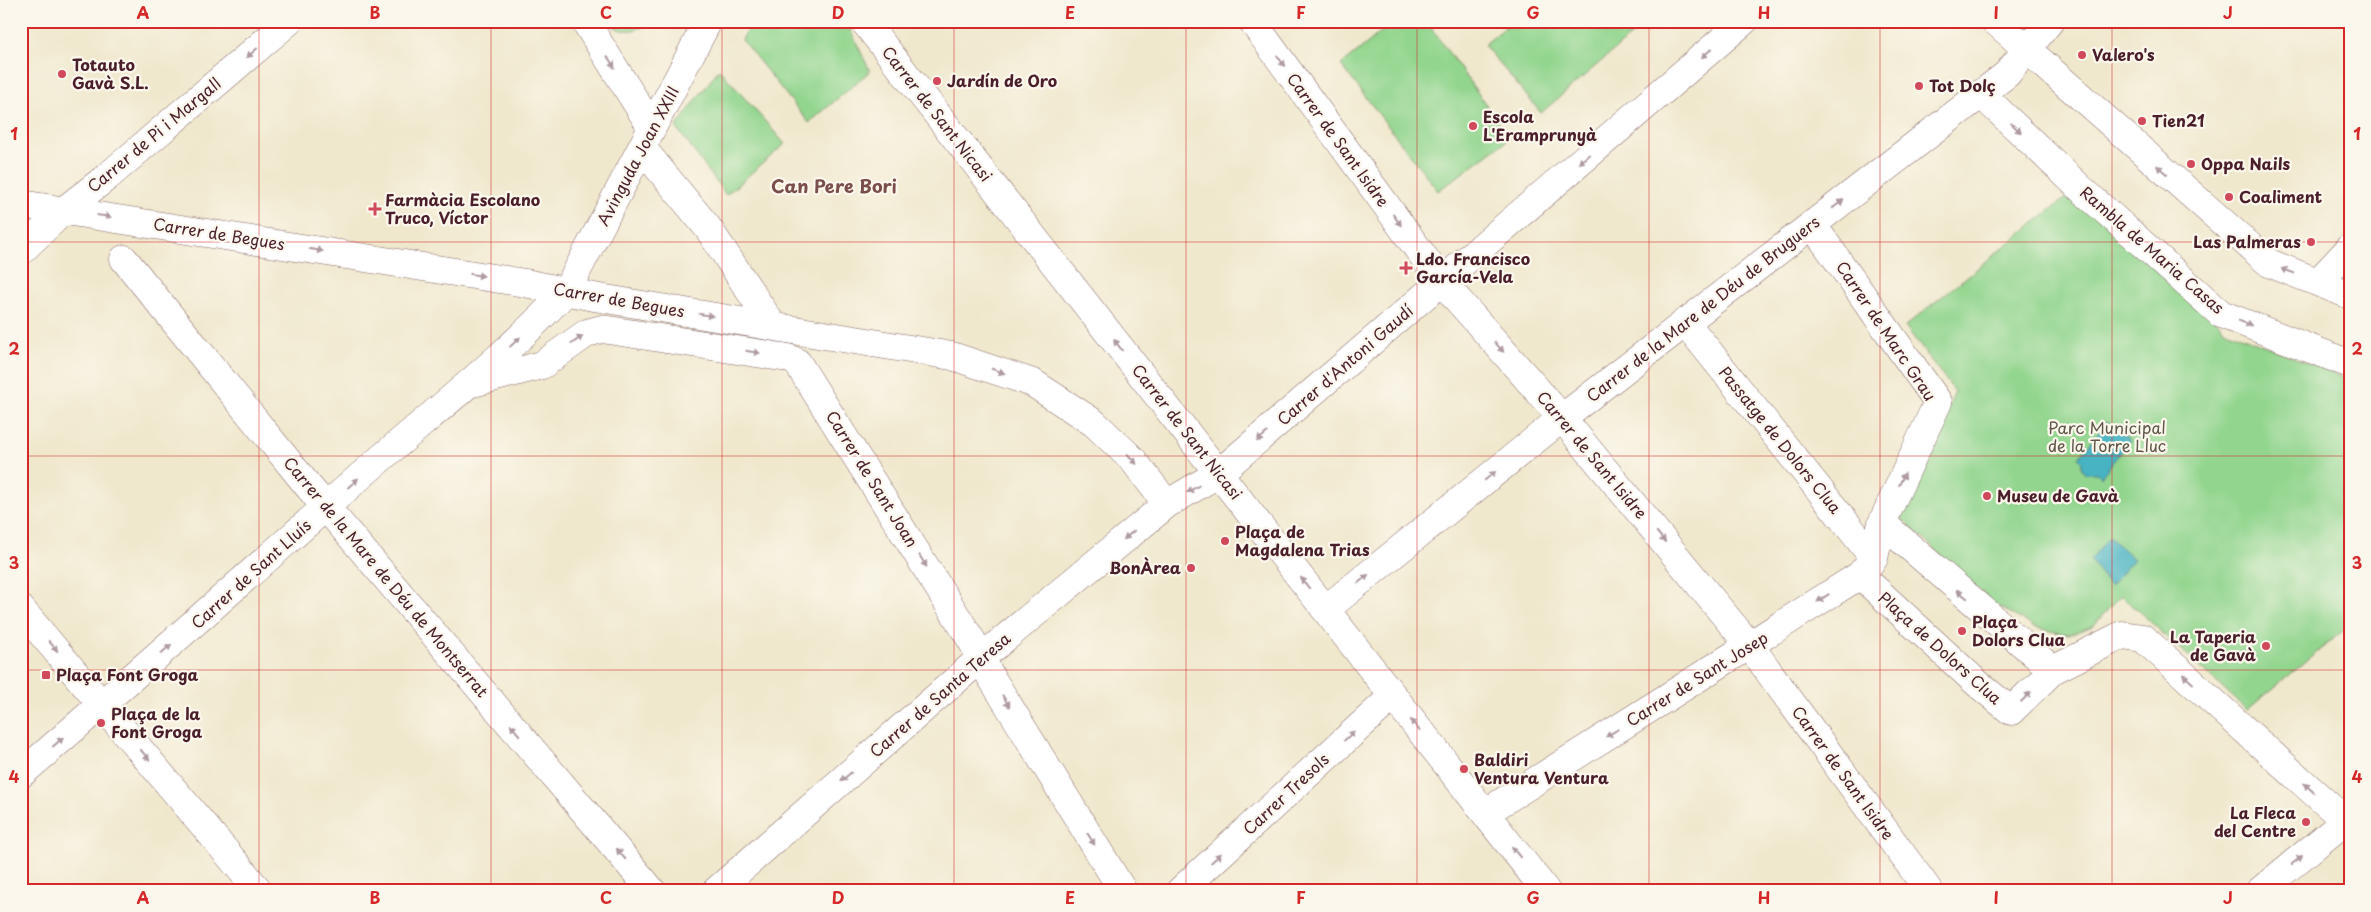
<svg xmlns="http://www.w3.org/2000/svg" width="2371" height="912" viewBox="0 0 2371 912" font-family="'Playpen Sans',sans-serif">
<style>
.green{fill:#92d58e;stroke:#6e7a5c}
.water{fill:#46b3c3;stroke:#486977}
.lines{fill:none;stroke-linecap:round;stroke-linejoin:round}
.minor-casing{stroke:#846564;stroke-width:29}
.minor{stroke:#fff;stroke-width:28}
.oneway{fill:#ae9aa0}
.grid{fill:none;stroke:#d62828;stroke-width:1;stroke-opacity:0.55}
.poi-dot{fill:#d1495b;stroke:#fbf7ec;stroke-width:2}
.labels{text-anchor:middle;stroke-width:4.5;stroke-linejoin:round;paint-order:stroke}
.poi-label{font-size:16px;font-weight:bold;fill:#4a1f2b;stroke:#fbf7ec;text-anchor:start}
.street-label{font-size:16px;fill:#4a1f2b;stroke:#fbf7ec}
.park-label{font-size:16px;fill:#605649;stroke:#fbf7ec}
.neighbourhood-label{font-size:18px;font-weight:bold;fill:#7a4e4a;stroke:#fbf7ec}
.neatline{fill:none;stroke:#d62828;stroke-width:2}
.grid-label{font-size:16px;text-anchor:middle;font-weight:bold;fill:#d62828}
</style>
<rect width="100%" height="100%" fill="#fbf7ec"/>
<filter id="ink" filterUnits="userSpaceOnUse"><feTurbulence type="fractalNoise" baseFrequency=".02" numOctaves="2"/><feDisplacementMap in="SourceGraphic" scale="10" xChannelSelector="R" yChannelSelector="G"/><feConvolveMatrix kernelMatrix="1 2 1 2 8 2 1 2 1" color-interpolation-filters="sRGB"/></filter>
<filter id="wash" filterUnits="userSpaceOnUse"><feTurbulence type="fractalNoise" baseFrequency=".0096" numOctaves="4" result="noise"/><feDisplacementMap in="SourceGraphic" scale="20" xChannelSelector="R" yChannelSelector="G"/><feGaussianBlur stdDeviation="1.12" result="paint"/><feColorMatrix in="noise" values="0 0 0 0 0 0 0 0 0 0 0 0 0 0 0 0 0 1.4 0 .05"/><feComposite in="paint" operator="in"/></filter>
<g filter="url(#wash)">
<rect width="100%" height="100%" fill="#f0e8cd"/>
<path class="green" d="M609,21H653C641,30 619,37 609,21Z
M751,21H846L870,71L809,123L742,40Z
M1394,21H1426L1510,138L1438,191L1341,65Z
M1512,21H1648L1541,113L1484,45Z
M719,69L785,144L726,195L676,127Z
M2073,192L2226,330L2350,380V625L2247,710L2121,595L2093,626L2068,635L2034,627L1994,604L1900,517L1955,392L1905,326Z"/>
<path class="water" d="M2107,422L2130,440L2101,477L2097,473H2085L2081,467L2082,462L2078,458Z
M2109,537L2134,559L2110,586L2090,560Z"/>
</g>
<g filter="url(#ink)">
<g class="lines">
<g class="minor-casing">
<path id="minor" d="M585,21L652,128
M864,21L1546,891
M1252,21L1442,282L1562,418L1750,646L1929,891
M1995,21L2269,263L2350,295
M1981,94L2079,187L2221,314L2350,364
M642,148L708,228L773,326
M21,204L525,283L594,297L952,356L1033,383L1094,423L1133,460L1167,504
M21,251L62,212L107,177L289,21
M124,259L308,486L652,891
M2318,282L2350,248
M1685,322L1874,558
M473,383L542,365L587,333L602,329L788,358L797,362L972,641L991,677L1123,891
M1882,523L2053,670
M1860,575L1978,684L2011,711L2053,670L2122,635L2143,638L2350,825
M21,609L259,891
M1326,609L1562,418L2007,74L2050,21
M21,774C134,677 245,578 356,480C427,417 503,360 567,290L708,21
M1485,813L1860,575L1874,558L1882,523L1938,402L1812,224
M716,891L981,658L1167,504L1219,473L1744,21
M1180,891L1392,697
M2260,891L2350,817"/>
</g>
<use href="#minor" class="minor"/>
</g>
<defs><path id="oneway-solid" d="M-6-.8H1V-3.2L6.5 0L1 3.2V.8H-6Z" transform="scale(1.25)"/></defs>
<g class="oneway">
<use href="#oneway-solid" transform="translate(252 53) rotate(139)"/>
<use href="#oneway-solid" transform="translate(1707 53) rotate(139)"/>
<use href="#oneway-solid" transform="translate(1281 61) rotate(54)"/>
<use href="#oneway-solid" transform="translate(611 62) rotate(58)"/>
<use href="#oneway-solid" transform="translate(2016 128) rotate(43)"/>
<use href="#oneway-solid" transform="translate(1584 159) rotate(139)"/>
<use href="#oneway-solid" transform="translate(2162 170) rotate(-139)"/>
<use href="#oneway-solid" transform="translate(1838 204) rotate(-38)"/>
<use href="#oneway-solid" transform="translate(104 216) rotate(8)"/>
<use href="#oneway-solid" transform="translate(1397 220) rotate(54)"/>
<use href="#oneway-solid" transform="translate(316 250) rotate(9)"/>
<use href="#oneway-solid" transform="translate(2288 271) rotate(-159)"/>
<use href="#oneway-solid" transform="translate(477 275) rotate(9)"/>
<use href="#oneway-solid" transform="translate(706 315) rotate(9)"/>
<use href="#oneway-solid" transform="translate(2245 323) rotate(21)"/>
<use href="#oneway-solid" transform="translate(577 340) rotate(-36)"/>
<use href="#oneway-solid" transform="translate(515 342) rotate(-43)"/>
<use href="#oneway-solid" transform="translate(1118 345) rotate(-128)"/>
<use href="#oneway-solid" transform="translate(1499 347) rotate(48)"/>
<use href="#oneway-solid" transform="translate(753 352) rotate(9)"/>
<use href="#oneway-solid" transform="translate(998 371) rotate(19)"/>
<use href="#oneway-solid" transform="translate(1262 437) rotate(139)"/>
<use href="#oneway-solid" transform="translate(1132 459) rotate(47)"/>
<use href="#oneway-solid" transform="translate(1490 476) rotate(-39)"/>
<use href="#oneway-solid" transform="translate(1902 479) rotate(-65)"/>
<use href="#oneway-solid" transform="translate(353 483) rotate(-42)"/>
<use href="#oneway-solid" transform="translate(1193 489) rotate(150)"/>
<use href="#oneway-solid" transform="translate(1129 535) rotate(140)"/>
<use href="#oneway-solid" transform="translate(1661 537) rotate(50)"/>
<use href="#oneway-solid" transform="translate(923 561) rotate(58)"/>
<use href="#oneway-solid" transform="translate(1363 579) rotate(-39)"/>
<use href="#oneway-solid" transform="translate(1305 583) rotate(-128)"/>
<use href="#oneway-solid" transform="translate(1962 594) rotate(-140)"/>
<use href="#oneway-solid" transform="translate(1823 598) rotate(147)"/>
<use href="#oneway-solid" transform="translate(53 646) rotate(49)"/>
<use href="#oneway-solid" transform="translate(166 649) rotate(-41)"/>
<use href="#oneway-solid" transform="translate(2188 679) rotate(-138)"/>
<use href="#oneway-solid" transform="translate(2026 697) rotate(-44)"/>
<use href="#oneway-solid" transform="translate(1006 701) rotate(58)"/>
<use href="#oneway-solid" transform="translate(1415 725) rotate(-129)"/>
<use href="#oneway-solid" transform="translate(515 730) rotate(-130)"/>
<use href="#oneway-solid" transform="translate(1612 733) rotate(148)"/>
<use href="#oneway-solid" transform="translate(1349 736) rotate(-43)"/>
<use href="#oneway-solid" transform="translate(58 742) rotate(-41)"/>
<use href="#oneway-solid" transform="translate(145 755) rotate(50)"/>
<use href="#oneway-solid" transform="translate(846 777) rotate(139)"/>
<use href="#oneway-solid" transform="translate(2309 788) rotate(-138)"/>
<use href="#oneway-solid" transform="translate(1091 839) rotate(58)"/>
<use href="#oneway-solid" transform="translate(1516 852) rotate(-128)"/>
<use href="#oneway-solid" transform="translate(621 854) rotate(-130)"/>
<use href="#oneway-solid" transform="translate(1216 858) rotate(-43)"/>
<use href="#oneway-solid" transform="translate(2297 860) rotate(-39)"/>
</g>
</g>
<path class="grid" d="M259,21V891M491,21V891M722,21V891M954,21V891M1186,21V891M1417,21V891M1649,21V891M1880,21V891M2112,21V891M21,242H2350M21,456H2350M21,670H2350"/>
<g class="poi-dot">
<circle cx="2082" cy="55" r="5"/>
<circle cx="62" cy="74" r="5"/>
<circle cx="937" cy="81" r="5"/>
<circle cx="1919" cy="86" r="5"/>
<circle cx="2142" cy="121" r="5"/>
<circle cx="1473" cy="126" r="5"/>
<circle cx="2191" cy="164" r="5"/>
<circle cx="2229" cy="197" r="5"/>
<path d="M372.5 201.5h5v5h5v5h-5v5h-5v-5h-5v-5h5z"/>
<circle cx="2311" cy="242" r="5"/>
<path d="M1403.5 260.5h5v5h5v5h-5v5h-5v-5h-5v-5h5z"/>
<circle cx="1987" cy="496" r="5"/>
<circle cx="1225" cy="541" r="5"/>
<circle cx="1191" cy="568" r="5"/>
<circle cx="1962" cy="631" r="5"/>
<circle cx="2266" cy="646" r="5"/>
<rect x="41" y="670" width="10" height="10" rx="2.5"/>
<circle cx="101" cy="723" r="5"/>
<circle cx="1464" cy="769" r="5"/>
<circle cx="2306" cy="822" r="5"/>
</g>
<g class="labels">
<g class="poi-label">
<text x="2092" y="61">Valero's</text>
<text x="72" y="71">Totauto<tspan x="72" dy="18">Gavà S.L.</tspan></text>
<text x="947" y="87">Jardín de Oro</text>
<text x="1929" y="92">Tot Dolç</text>
<text x="1483" y="123">Escola<tspan x="1483" dy="18">L'Eramprunyà</tspan></text>
<text x="2152" y="127">Tien21</text>
<text x="2201" y="170">Oppa Nails</text>
<text x="2239" y="203">Coaliment</text>
<text x="385" y="206">Farmàcia Escolano<tspan x="385" dy="18">Truco, Víctor</tspan></text>
<text x="2301" y="248" text-anchor="end">Las Palmeras</text>
<text x="1416" y="265">Ldo. Francisco<tspan x="1416" dy="18">García-Vela</tspan></text>
<text x="1997" y="502">Museu de Gavà</text>
<text x="1235" y="538">Plaça de<tspan x="1235" dy="18">Magdalena Trias</tspan></text>
<text x="1181" y="574" text-anchor="end">BonÀrea</text>
<text x="1972" y="628">Plaça<tspan x="1972" dy="18">Dolors Clua</tspan></text>
<text x="2256" y="643" text-anchor="end">La Taperia<tspan x="2256" dy="18">de Gavà</tspan></text>
<text x="56" y="681">Plaça Font Groga</text>
<text x="111" y="720">Plaça de la<tspan x="111" dy="18">Font Groga</tspan></text>
<text x="1474" y="766">Baldiri<tspan x="1474" dy="18">Ventura Ventura</tspan></text>
<text x="2296" y="819" text-anchor="end">La Fleca<tspan x="2296" dy="18">del Centre</tspan></text>
</g>
<g class="street-label">
<text transform="translate(937 114) rotate(52)" y="6">Carrer de Sant Nicasi</text>
<text transform="translate(154 135) rotate(-40)" y="6">Carrer de Pi i Margall</text>
<text transform="translate(1338 140) rotate(54)" y="6">Carrer de Sant Isidre</text>
<text transform="translate(638 156) rotate(-62)" y="6">Avinguda Joan XXIII</text>
<text transform="translate(219 234) rotate(9)" y="6">Carrer de Begues</text>
<text transform="translate(2152 250) rotate(41)" y="6">Rambla de Maria Casas</text>
<text transform="translate(619 300) rotate(10)" y="6">Carrer de Begues</text>
<text transform="translate(1703 309) rotate(-38)" y="6">Carrer de la Mare de Déu de Bruguers</text>
<text transform="translate(1886 331) rotate(56)" y="6">Carrer de Marc Grau</text>
<text transform="translate(1345 365) rotate(-41)" y="6">Carrer d'Antoni Gaudí</text>
<text transform="translate(1187 432) rotate(52)" y="6">Carrer de Sant Nicasi</text>
<text transform="translate(1780 440) rotate(51)" y="6">Passatge de Dolors Clua</text>
<text transform="translate(1592 455) rotate(50)" y="6">Carrer de Sant Isidre</text>
<text transform="translate(872 479) rotate(58)" y="6">Carrer de Sant Joan</text>
<text transform="translate(251 574) rotate(-42)" y="6">Carrer de Sant Lluís</text>
<text transform="translate(386 577) rotate(50)" y="6">Carrer de la Mare de Déu de Montserrat</text>
<text transform="translate(1940 648) rotate(42)" y="6">Plaça de Dolors Clua</text>
<text transform="translate(1697 679) rotate(-32)" y="6">Carrer de Sant Josep</text>
<text transform="translate(940 695) rotate(-41)" y="6">Carrer de Santa Teresa</text>
<text transform="translate(1843 773) rotate(54)" y="6">Carrer de Sant Isidre</text>
<text transform="translate(1286 794) rotate(-43)" y="6">Carrer Tresols</text>
</g>
<g class="park-label">
<text x="2107" y="434">Parc Municipal<tspan x="2107" dy="18">de la Torre Lluc</tspan></text>
</g>
<g class="neighbourhood-label">
<text x="834" y="193">Can Pere Bori</text>
</g>
</g>
<rect width="2371" height="912" fill="none" stroke="#fbf7ec" stroke-width="55"/>
<rect x="28" y="28" width="2316" height="856" class="neatline"/>
<g class="grid-label">
<text x="143" y="19">A</text>
<text x="375" y="19">B</text>
<text x="606" y="19">C</text>
<text x="838" y="19">D</text>
<text x="1070" y="19">E</text>
<text x="1301" y="19">F</text>
<text x="1533" y="19">G</text>
<text x="1764" y="19">H</text>
<text x="1996" y="19">I</text>
<text x="2228" y="19">J</text>
<text x="14" y="140">1</text>
<text x="2357" y="140">1</text>
<text x="14" y="355">2</text>
<text x="2357" y="355">2</text>
<text x="14" y="569">3</text>
<text x="2357" y="569">3</text>
<text x="14" y="783">4</text>
<text x="2357" y="783">4</text>
<text x="143" y="904">A</text>
<text x="375" y="904">B</text>
<text x="606" y="904">C</text>
<text x="838" y="904">D</text>
<text x="1070" y="904">E</text>
<text x="1301" y="904">F</text>
<text x="1533" y="904">G</text>
<text x="1764" y="904">H</text>
<text x="1996" y="904">I</text>
<text x="2228" y="904">J</text>
</g>
</svg>
